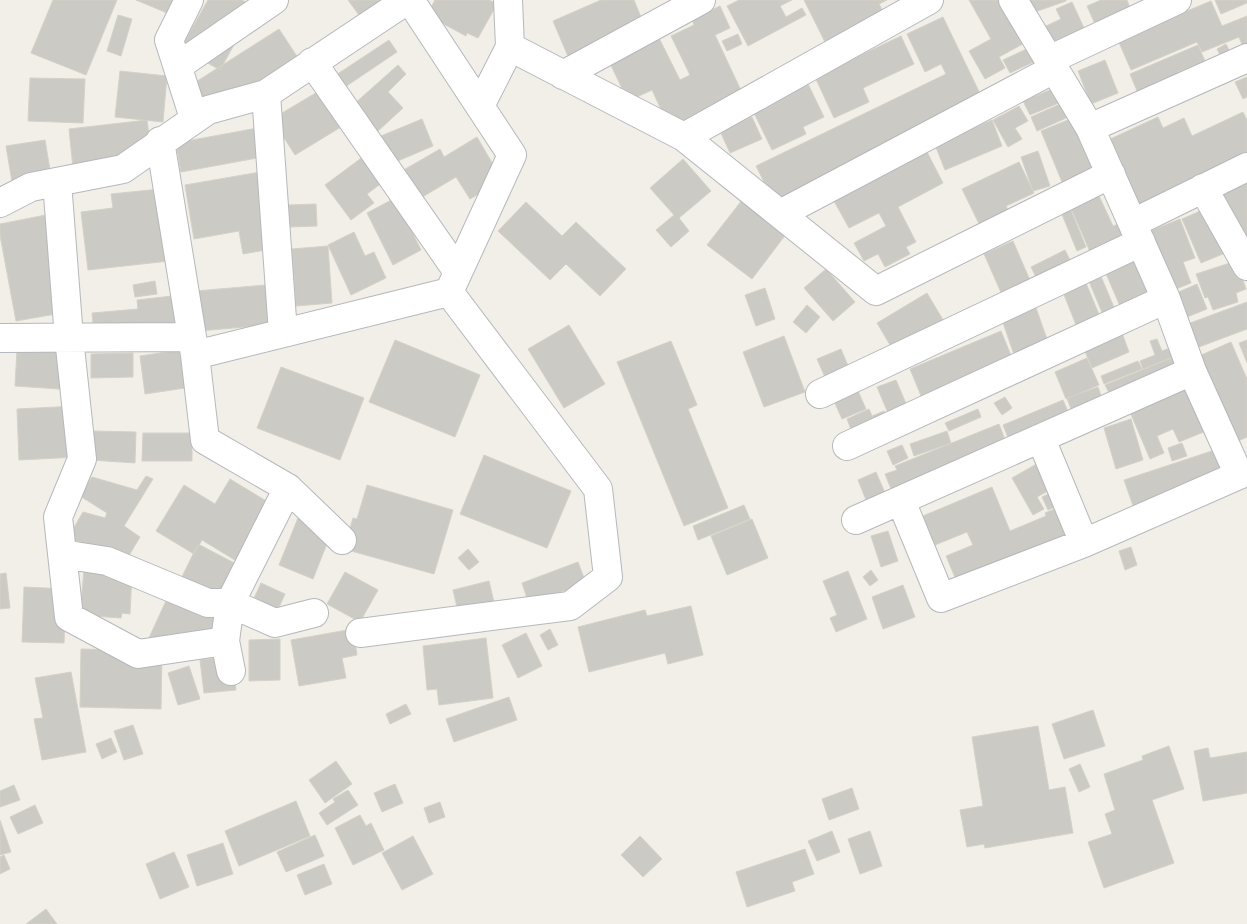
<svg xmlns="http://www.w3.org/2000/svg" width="1247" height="924" viewBox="0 0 1247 924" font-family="Mulish,sans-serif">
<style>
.building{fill:#cccac5;stroke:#d6d1c6}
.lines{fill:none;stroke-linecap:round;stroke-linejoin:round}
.minor-casing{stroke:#b5b8bc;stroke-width:30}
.minor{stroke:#fff;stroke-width:28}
</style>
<rect width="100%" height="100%" fill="#f1efe8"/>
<path class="building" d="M53,0H117L86,75L31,53Z
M136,0H192L184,20Z
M208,0H242L255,7L220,70L181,48Z
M348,0H383L367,26Z
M435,0H489L497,4L478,38L467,33L466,36L427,15Z
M601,0H634L645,27L570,61L553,21Z
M739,0H792L780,6L786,17L802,8L806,15L748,46L727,6Z
M804,0H887L879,4L885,15L826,44Z
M969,0H1008L1030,40L999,57L1005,68L985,79L969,51L991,39Z
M1027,0H1066V1L1032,13Z
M1101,0H1127L1134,18L1099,33L1087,6Z
M1215,0H1247V3L1221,14Z
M1211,1L1222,26L1247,16V51L1245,52L1239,37L1202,52L1197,42L1131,70L1118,40Z
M1072,2L1084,28L1052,43L1044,27L1061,19L1056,9Z
M720,6L730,28L715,35L745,99L672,133L652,90L628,101L608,59L658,36L680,80L690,75L671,36L694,25L692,19Z
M118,15L132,19L121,56L107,51Z
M943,17L986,106L774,202L756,166L946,74L941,64L925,72L907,34Z
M279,29L304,67L253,100L243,85L234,91L214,121L191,85Z
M738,34L742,44L727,51L722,41Z
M901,36L914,64L863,88L869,102L834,118L815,77Z
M389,40L397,52L342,89L333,77Z
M1226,44L1232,56L1223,61L1217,49Z
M1198,45L1205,61L1178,72L1186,92L1145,110L1130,74Z
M1033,46L1040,59L1010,73L1003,60Z
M1105,60L1118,93L1091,104L1078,71Z
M398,65L406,74L388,92L403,108L377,132L353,105Z
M120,71L167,76L163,122L115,117Z
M1247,77V97L1243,99L1235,82Z
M30,78L85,79L83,123L28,121Z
M808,84L824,117L803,127L806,134L772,150L753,111Z
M1060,86L1066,100L1030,115L1023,101Z
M319,91L341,127L295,155L272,119Z
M1067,101L1073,115L1037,131L1031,117Z
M1019,106L1028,121L1015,128L1022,139L1008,147L993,120Z
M1243,112L1247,120V164L1141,212L1108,140L1158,117L1163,128L1184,118L1192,136Z
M1080,115L1107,177L1067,194L1041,131Z
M752,117L762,139L730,153L720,131Z
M422,119L433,146L393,163L381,136Z
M147,120L152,158L75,187L69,129Z
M992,120L1002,146L945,170L935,145Z
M263,127L268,156L181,172L176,143Z
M477,137L502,180L470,199L456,177L419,199L402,171L440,149L444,157Z
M45,140L54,194L15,200L6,146Z
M1038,151L1050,186L1033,191L1021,157Z
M927,152L943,183L898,207L916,242L906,247L910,254L885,267L878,254L864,261L854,243L886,226L879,213L849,228L834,201Z
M364,156L383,182L367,194L374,203L351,220L325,185Z
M683,159L711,191L679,218L689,231L671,247L656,230L674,215L650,188Z
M1019,162L1034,193L1006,206L1013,221L984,234L962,189Z
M266,171L283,247L243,254L239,231L194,239L185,185Z
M1247,180V249L1221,192Z
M170,188L178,260L88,270L81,212L113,208L111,194Z
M746,195L790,229L752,279L707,245Z
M1099,196L1113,226L1127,221L1136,243L1094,261L1071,208Z
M395,198L421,250L393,265L367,213Z
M526,202L562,236L576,222L626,269L600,296L566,264L550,280L498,231Z
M316,204L317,226L289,227L288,205Z
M1216,204L1235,249L1201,263L1182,219Z
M1070,208L1086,247L1077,251L1061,212Z
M56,213L73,311L16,321L0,235V224Z
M1180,219L1195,258L1183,262L1191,283L1166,293L1143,234Z
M354,232L365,256L374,252L386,278L351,295L328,245Z
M1013,241L1032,285L1003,297L984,254Z
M328,246L332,303L296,306L292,249Z
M1065,250L1073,266L1039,283L1031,267Z
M1136,255L1155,299L1123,313L1104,269Z
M1236,261L1246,289L1236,293L1238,302L1213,310L1208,297L1205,298L1196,274Z
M826,269L855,302L833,321L804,288Z
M1100,274L1116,312L1104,317L1088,279Z
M1084,278L1107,334L1078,330L1061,287Z
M155,281L157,294L135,297L133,285Z
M277,284L280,324L199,331L196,291Z
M1197,284L1207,309L1177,321L1167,297Z
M765,288L775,319L756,326L745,295Z
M927,293L952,335L902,365L877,323Z
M172,296L175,323L149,325L95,345L92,313L138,309L137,300Z
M1247,302V329L1191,350L1182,326Z
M807,305L820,317L806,333L793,322Z
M1036,308L1053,356L1019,369L1002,320Z
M569,325L605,384L564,408L528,349Z
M1001,331L1017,370L929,415L910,369Z
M1122,333L1129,352L1092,368L1084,349Z
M784,336L805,392L764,407L743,352Z
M1157,339L1162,351L1175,346L1178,355L1143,369L1140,361L1155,355L1150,341Z
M395,340L480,375L455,437L369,402Z
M1247,340V363L1239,343Z
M671,341L697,405L688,409L728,508L684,526L617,362Z
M1231,342L1247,379V437L1236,442L1199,356Z
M17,349L76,353L74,390L15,386Z
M841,349L855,383L832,393L817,359Z
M180,350L185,388L145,394L140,356Z
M133,353V377L91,378V354Z
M1179,355L1184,368L1111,397L1105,385Z
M1087,358L1099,385L1066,399L1055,372Z
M1138,361L1142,369L1104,384L1101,376Z
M281,367L364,398L340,460L257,428Z
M896,380L910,413L891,420L877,387Z
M1098,387L1105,407L1071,409L1067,398Z
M1187,387L1206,431L1179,442L1173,429L1157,436L1164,453L1150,459L1130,412Z
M858,391L866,409L842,419L834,401Z
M1005,397L1012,408L1002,415L994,403Z
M1063,400L1072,421L1011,445L1003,425Z
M76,406L78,457L19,460L17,409Z
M869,409L872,416L884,411L894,435L859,450L847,419Z
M978,409L981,417L949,431L945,423Z
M1131,419L1143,460L1116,469L1104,428Z
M999,424L1009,450L898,506L885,474L897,470L895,466Z
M92,431L136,432L135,463L91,460Z
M947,431L951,443L914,456L910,444Z
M143,433H192V461H142Z
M1182,443L1187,456L1172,461L1168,448Z
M902,445L908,458L893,465L887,451Z
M1227,446L1240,486L1138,520L1124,480Z
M484,455L571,491L547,548L460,514Z
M1040,462L1055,487L1037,497L1044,509L1033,515L1012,478Z
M876,472L885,493L866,500L858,480Z
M146,476L153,479L124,526L140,537L124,564L67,547L72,531L83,512L105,518L107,513L80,496L92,477L137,490Z
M230,479L281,510L256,573L202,540L194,554L156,531L184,485L215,504Z
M367,485L453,510L434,574L344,549L353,518L357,519Z
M992,487L1010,531L1046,516L1045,513L1069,503L1087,546L962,594L946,556L973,545L967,532L935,545L923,516Z
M1059,489L1065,503L1048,510L1042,497Z
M744,505L750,519L698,540L693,526Z
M298,518L332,531L313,579L279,565Z
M752,519L768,558L727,575L711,536Z
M888,531L898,561L881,567L871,536Z
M198,544L240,566L221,604L179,583Z
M1131,547L1137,565L1125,570L1119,551Z
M468,549L479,562L469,570L458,558Z
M578,562L586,583L529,604L522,583Z
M84,570L132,573L130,614L122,613L121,618L80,615Z
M871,570L878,580L870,586L863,577Z
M848,571L867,619L836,632L830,618L837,615L823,581Z
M345,572L378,590L360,622L327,604Z
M6,573L10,608L0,609V574Z
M489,581L497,615L461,624L453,590Z
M261,583L285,594L275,616L251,605Z
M903,585L915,617L883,629L872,597Z
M24,587L66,589L64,643L22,642Z
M171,590L237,620L220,658L169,634L163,647L148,640Z
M691,606L703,655L668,664L665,653L589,672L578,627L645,610L647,616Z
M353,629L357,655L342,658L346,678L299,686L291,640Z
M550,629L558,645L548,650L540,635Z
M526,633L542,666L518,678L502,645Z
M486,638L493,698L439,705L437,689L427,690L423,646Z
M280,639V680L249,681V640Z
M81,649L162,651L161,709L80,707Z
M232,656L236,690L204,693L200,660Z
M189,666L200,699L178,705L168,673Z
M71,672L86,752L42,760L34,719L43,718L35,678Z
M509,697L517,720L454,742L446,719Z
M406,704L411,714L390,724L386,714Z
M1093,710L1105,746L1064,759L1052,724Z
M133,725L143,754L124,760L114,731Z
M1038,726L1049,790L1065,787L1073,833L985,848L984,844L967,847L960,810L983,806L972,737Z
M111,738L117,752L102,759L96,744Z
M1169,746L1184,789L1152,800L1174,863L1104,888L1088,842L1112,834L1105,814L1115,810L1104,774L1143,760L1142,756Z
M1208,748L1210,758L1247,752V793L1203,801L1194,751Z
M336,761L352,784L325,803L309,780Z
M1080,764L1090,787L1079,792L1069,769Z
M395,784L403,803L382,812L374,793Z
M14,785L20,800L0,807V791Z
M852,788L859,809L829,820L822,799Z
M348,790L358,805L327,825L319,813L335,802L333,799Z
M296,801L310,836L239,866L225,831Z
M440,802L445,817L429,823L424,808Z
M35,805L43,823L18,834L10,817Z
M360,815L366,826L371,823L384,850L353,865L335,828Z
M0,820L11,852L0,855Z
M832,831L840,852L817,861L808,841Z
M870,831L882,866L860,874L848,839Z
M315,835L324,856L286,872L277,852Z
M413,836L433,874L402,890L382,853Z
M640,836L662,859L643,877L621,855Z
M223,843L233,874L197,886L187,855Z
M805,849L814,874L792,882L795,891L747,907L736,872Z
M174,852L189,887L160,899L146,864Z
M4,855L10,869L0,874V857Z
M324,864L332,884L305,895L297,875Z
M46,909L57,924H26Z"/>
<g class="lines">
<g class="minor-casing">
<path id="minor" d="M189,0L169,40L194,118
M510,47L684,137L876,291L1111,174
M1049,60L1177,0
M312,62L458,272
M178,66L274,0
M563,75L701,0
M266,94L283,333
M480,106L510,47L508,0
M1090,128L1247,58
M684,137L929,0
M160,141L195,355
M57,182L69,338L82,459L58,517L69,617L138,654L225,641
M1203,188L1247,266
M0,203L31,187L123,169L208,110L266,94L407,0
M780,214L1054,69
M1133,223L1247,167
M0,338L191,337
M820,394L1141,242
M1041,439L1084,543
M847,446L1166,299
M901,501L941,598L1084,543L1239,475L1192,371L1166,299L1090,128L1013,0
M856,520L1192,371
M342,540L288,488L205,440L195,355L449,292L512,155L410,0
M62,554L107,561L208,603H230L275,623L314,613
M360,633L570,606L608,577L598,489L449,292
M231,671L225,641L230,603L288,488"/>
</g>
<use href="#minor" class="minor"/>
</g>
</svg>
